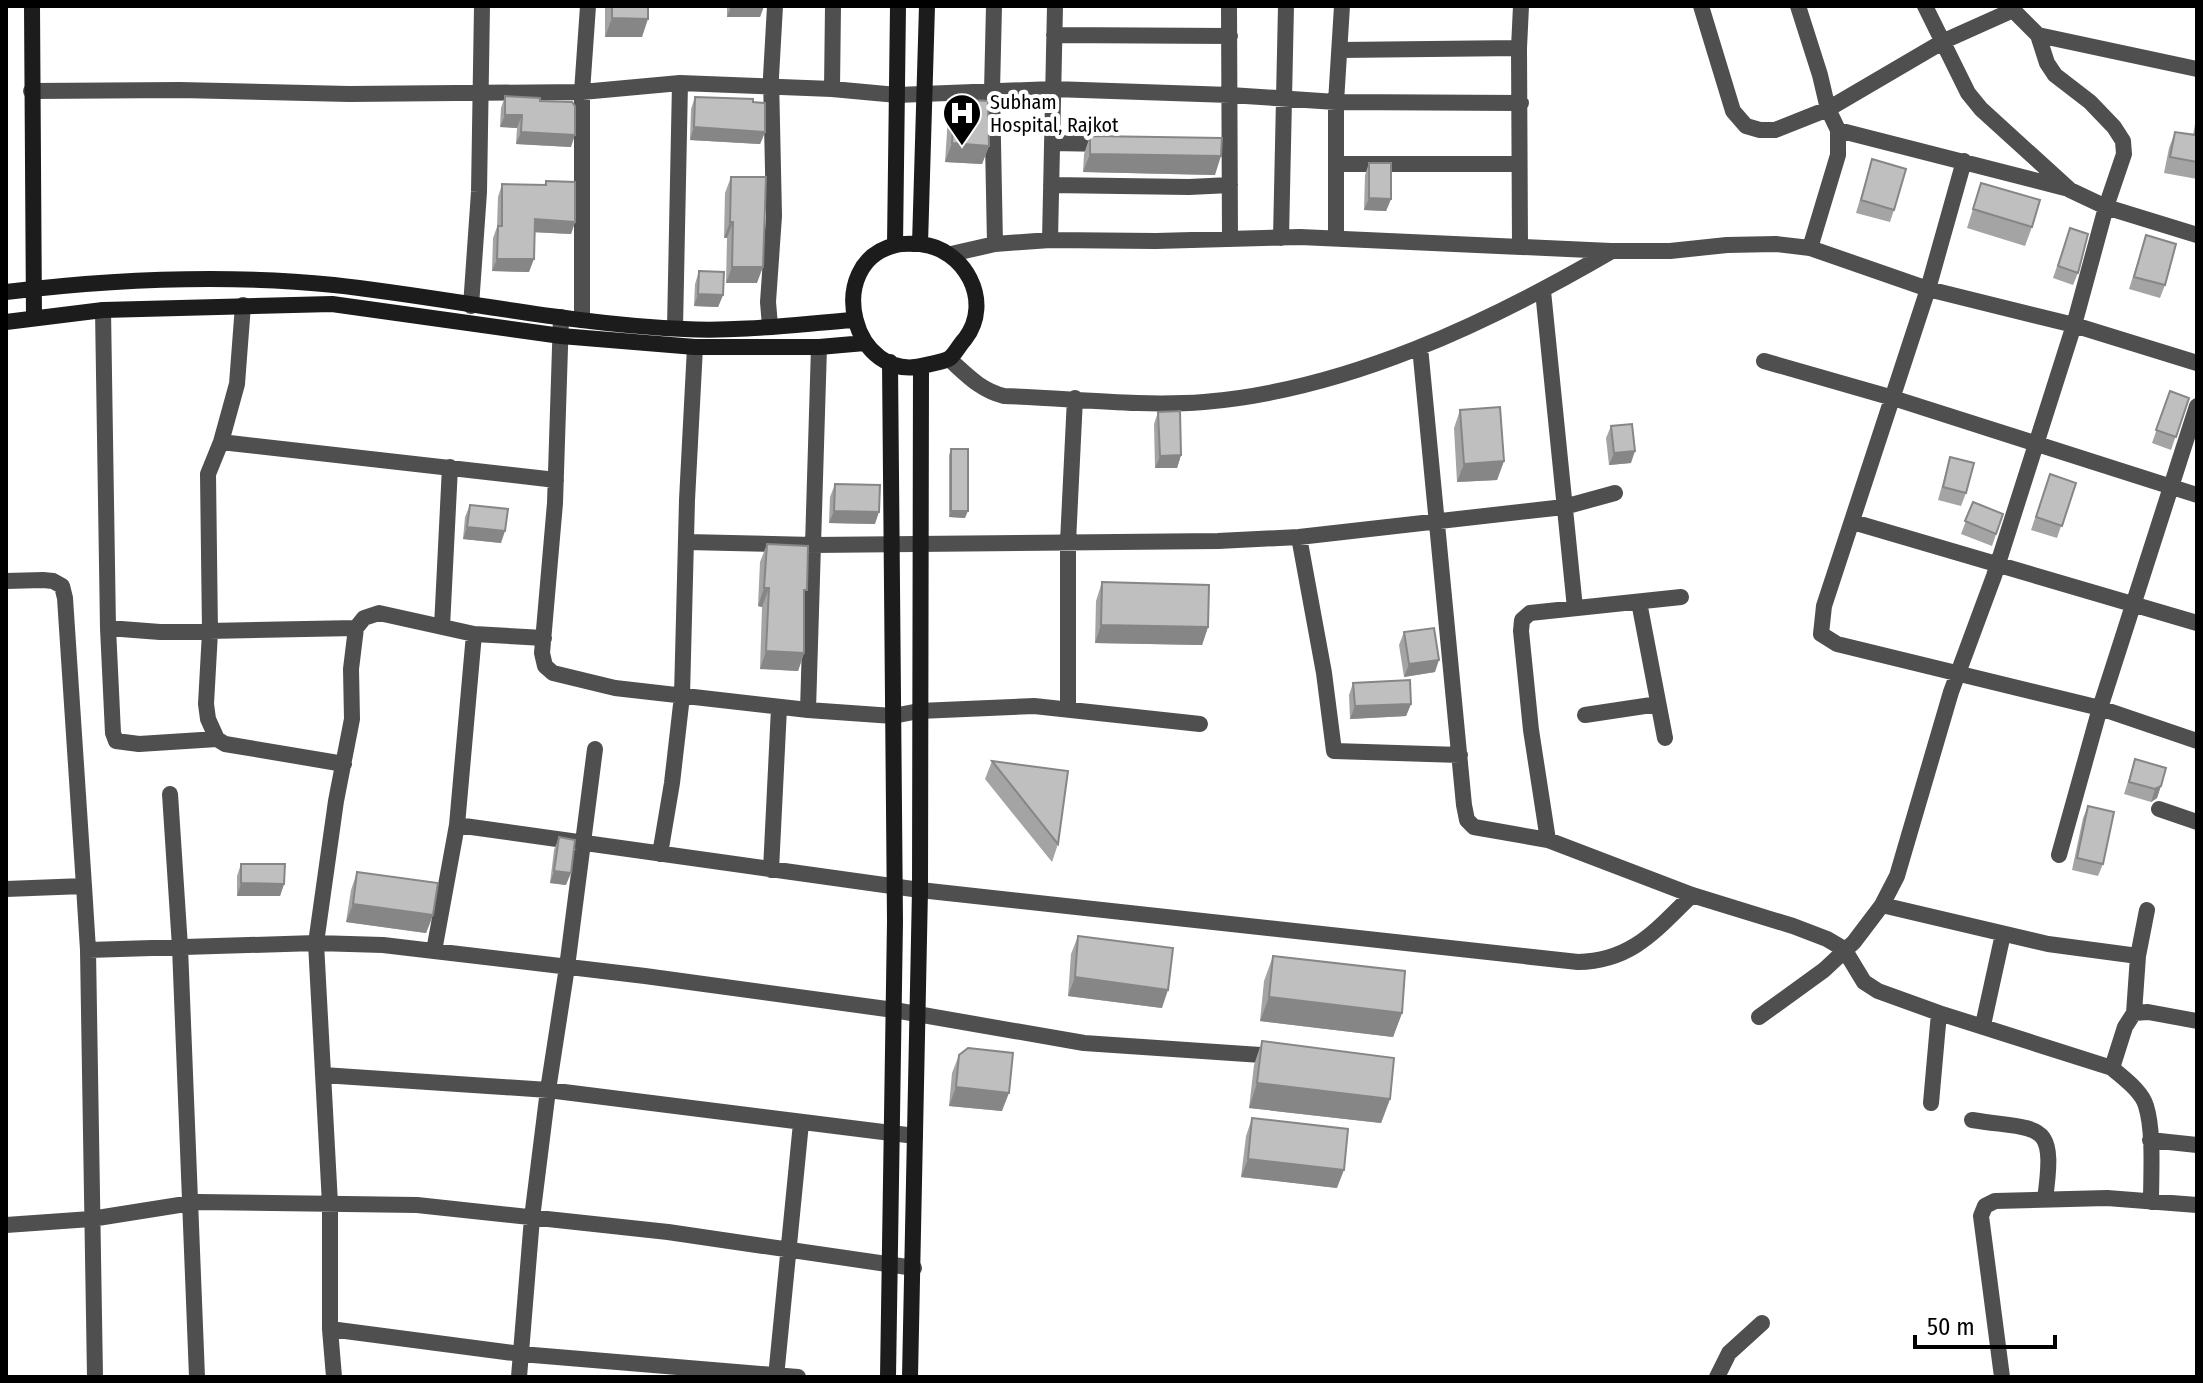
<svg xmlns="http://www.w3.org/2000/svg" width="2203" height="1383" viewBox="0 0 2203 1383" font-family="'Fira Sans Condensed',sans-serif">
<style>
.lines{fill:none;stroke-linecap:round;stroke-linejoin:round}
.street{stroke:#4f4f4f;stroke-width:16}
.secondary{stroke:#1c1c1c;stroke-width:16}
.wall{fill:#a4a4a4}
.shaded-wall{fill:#868686}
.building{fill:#bfbfbf;stroke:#868686;stroke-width:2}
.labels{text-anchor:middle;stroke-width:8;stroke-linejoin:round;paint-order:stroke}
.poi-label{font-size:20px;fill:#000;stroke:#fff;text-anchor:start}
</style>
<rect width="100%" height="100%" fill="#fff"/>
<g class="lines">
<path class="street" d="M994,6L992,91L995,244
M1229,6L1230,239
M1701,6L1733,111L1746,126L1760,130H1775L1828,109L1944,41L2011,11L2015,6
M1798,6L1820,75L1828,109L1838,130V155L1810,248
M1925,6L1968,93L1981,109L2070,190L2106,207L2197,235
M1054,35L1230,36
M2038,35L2197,69
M1340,50L1519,48
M832,89L833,6
M31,91L180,90L349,94L582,92L680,83L832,89L897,95L1053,89L1230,95L1336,102L1521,103
M1838,130L2065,188
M1052,143L1108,144
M1964,161L1928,289L1824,606L1821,634L1837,644L2100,708L2197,741
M1336,164H1519
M1051,185L1189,187L1230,185
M1281,238L1286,6
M1336,238V102L1342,6
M1050,240L1055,6
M1520,246L1519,48L1521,6
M951,254L995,244L1050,240L1156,241L1300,237L1611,251H1670L1727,245L1776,244L1810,248L1928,289L2074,325L2197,363
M1543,291L1575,608
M243,305L237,384L221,442L208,474L210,632L206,704L208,719L217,739L225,744L344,764
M471,306L479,192L482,6
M103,310L108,628L113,733L116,741L139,744L217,739
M561,317L555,503L542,653L545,666L553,673L615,688L808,710L893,716L919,711L1034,706L1200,724
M582,320V92L588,6
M770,326L768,302L774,216L771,77L775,6
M675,328L680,83
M1420,347L1464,805L1467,820L1474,827L1548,840L1692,895L1793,926L1827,939L1844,949L1864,982L1878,991L1939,1013L2112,1068C2123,1078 2142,1091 2146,1106C2154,1131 2151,1175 2151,1202
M949,359C967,375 980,390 1004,396C1070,398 1138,407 1204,402C1347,390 1488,323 1610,252
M1764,361L1893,398L2197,495
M221,442L556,480
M1853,522L2197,623
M1299,537L1324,673L1334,751L1460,755
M687,542L813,545L1218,541L1299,537L1564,507L1615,493
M6,581L43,580L53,581L62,586L65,598L84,886
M1639,602L1665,738
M442,627L450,467
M108,628L160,632L356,628
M1068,709V542L1075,398
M808,710L819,347
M1585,715L1658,704
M170,794L180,947L197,1377
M2159,809L2197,822
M457,825L920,890L1578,962C1632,961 1656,930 1692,895
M1548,840L1531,730L1521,631L1522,620L1530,613L1681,597
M660,854L672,783L682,696L687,500L695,347
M2059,855L2100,708L2197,406
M771,870L779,708
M6,889L84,886L88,950L316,943L383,945L645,976L894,1010L1084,1043L1277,1056
M1882,905L2048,944L2138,956L2134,1013
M88,950L95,1377
M434,951L457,825L474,634
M2138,956L2147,910
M1759,1017L1824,970L1854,942L1882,905L1897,876L1951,692L1994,576L2074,325L2106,207L2124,154L2123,141L2114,127L2090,102L2055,75L2047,63L2038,35L2009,6
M1983,1025L2003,934
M2112,1068L2125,1027L2134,1013L2148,1012L2197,1021
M323,1075L548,1090L915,1136
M1931,1103L1939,1013
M1972,1120C2042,1131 2056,1119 2045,1199
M2150,1140L2197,1145
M6,1225L91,1219L198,1202L417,1205L668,1232L914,1268
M330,1329L521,1354L798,1377
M334,1377L330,1329V1204L316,943L336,801L352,719L351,669L356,628L364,618L379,613L474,634L544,638
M519,1377L532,1218L548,1090L567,967L595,749
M776,1377L801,1123
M1717,1377L1729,1353L1762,1323
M2002,1377L1981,1216L1985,1206L1995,1201L2107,1198L2197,1205"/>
<path class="secondary" d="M32,6L34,318
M920,244C964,248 994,301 965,339C960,344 955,354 950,358C944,362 933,363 926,365C852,386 822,262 896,245C903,243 913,244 920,244Z
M920,244L927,6
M895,245L898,6
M6,292C114,279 226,274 334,285C451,298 566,324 684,329C740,332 798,324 854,320
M6,322L103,310L332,304L561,336L695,347H819L865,343
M888,1377L895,921L890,362
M910,1377L920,890L921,366"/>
</g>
<path class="wall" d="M605,6H648L642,37H605Z
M727,6H764L760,17H727Z
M505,96L540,101L571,147L516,144L517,128L500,127L501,108Z
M695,97L753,102L765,132L760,144L690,140L691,109Z
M955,99L989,146L982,164L945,162L948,117Z
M2197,114V179L2164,173L2169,148L2175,132L2193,135Z
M1090,136L1215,175L1083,172L1084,154Z
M1872,159L1894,210L1890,222L1856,213Z
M1369,163L1391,199L1386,211L1364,210L1365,175Z
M731,177L757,283H726L727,238H724L725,193Z
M546,181L575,222L571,234L534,232L529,272L492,271L493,238L497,227L498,197L502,184L544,185Z
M1981,183L2032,227L2025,246L1967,228Z
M2070,228L2078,273L2073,285L2053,278Z
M2146,235L2165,285L2160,298L2129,289Z
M699,271L723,295L718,307L694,306L695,284Z
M2170,391L2189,398L2171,450L2152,443Z
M1460,410L1504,461L1497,480L1457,482L1454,428Z
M1158,412L1181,455L1177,468H1155L1154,424Z
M1611,426L1631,463L1609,465L1606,438Z
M951,449L965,518L949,517V455Z
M1950,457L1966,493L1961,506L1938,500Z
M2050,474L2076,483L2057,538L2031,530Z
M835,484L875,524L829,523L830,497Z
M1973,502L2003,514L1992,546L1961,534Z
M470,505L501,543L463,539L465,517Z
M767,544L804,597V653L798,671L760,669L762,607L758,606L760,562Z
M1102,582L1208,627L1202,645L1095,643L1096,601Z
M1404,632L1435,672L1404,677L1399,645Z
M1353,683L1411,704L1406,716L1350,719L1349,695Z
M2135,759L2166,768L2157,798L2151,802L2124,794Z
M992,761L1058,844L1052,862L985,779Z
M2088,806L2103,864L2098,876L2072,870L2083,818Z
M559,837L566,885L550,883L554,850Z
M241,864L284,884L280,896H237V876Z
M357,872L433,915L426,933L346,922L351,890Z
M1078,936L1162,1008L1068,996L1071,954Z
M1273,956L1402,1013L1393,1037L1260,1021L1264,981Z
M1262,1041L1390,1099L1381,1123L1249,1108L1254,1065Z
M959,1055L1002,1111L949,1106L952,1073Z
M1252,1118L1337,1188L1241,1177L1246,1136Z"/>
<path class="shaded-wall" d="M731,6H764L760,17H727Z
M612,18L648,19L642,37H605Z
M505,115H522L517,128L500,127Z
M694,127L765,132L760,144L690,140Z
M521,132L575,135L571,147L516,144Z
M952,143L989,146L982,164L945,162Z
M1090,154L1221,156L1215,175L1083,172Z
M1369,198L1391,199L1386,211L1364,210Z
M535,219L575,222L571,234L530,232Z
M730,222H733L727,238H724Z
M497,259H534L529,272L492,271Z
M732,267H763L757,283H726Z
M698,294L723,295L718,307L694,306Z
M1635,451L1631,463L1609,465L1614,453Z
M1181,455L1177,468H1155L1160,456Z
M1504,461L1497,480L1457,482L1464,464Z
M834,511L879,512L875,524L829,523Z
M951,511H968L965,518L949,517Z
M467,527L505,531L501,543L463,539Z
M764,588H769L762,607L758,606Z
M1101,625L1208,627L1202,645L1095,643Z
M766,651L804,653L798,671L760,669Z
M1439,660L1435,672L1404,677L1409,664Z
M1411,704L1406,716L1350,719L1355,706Z
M2161,786L2157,798L2151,802L2155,789Z
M554,871L571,873L566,885L550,883Z
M241,883L284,884L280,896H237Z
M353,904L433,915L426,933L346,922Z
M1075,977L1168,990L1162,1008L1068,996Z
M1269,997L1402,1013L1393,1037L1260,1021Z
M1257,1083L1390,1099L1381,1123L1249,1108Z
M956,1087L1009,1093L1002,1111L949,1106Z
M1248,1159L1344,1170L1337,1188L1241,1177Z"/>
<path class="building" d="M612,6H648V19L612,18Z
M505,96L540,98V101L572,102L575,106V135L521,132L522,115H505Z
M695,97L753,99V102L765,103V132L694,127Z
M955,99L988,101L989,146L952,143Z
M2197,128V162L2170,157L2175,132L2196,135Z
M1090,136L1222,138L1221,156L1090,154Z
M1872,159L1906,169L1894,210L1861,200Z
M1369,163H1391V199L1369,198Z
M731,177H766L763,267H732L733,222H730Z
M546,181L575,182V222L535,219L534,259H497L498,226H502V184L546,185Z
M1981,183L2040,200L2032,227L1973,209Z
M2070,228L2088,234L2078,273L2058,266Z
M2146,235L2176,244L2165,285L2134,277Z
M699,271L724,272L723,295L698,294Z
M2170,391L2189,398L2176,437L2156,430Z
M1500,407L1504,461L1464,464L1460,410Z
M1180,411L1181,455L1160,456L1158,412Z
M1632,424L1635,451L1614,453L1611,426Z
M951,449H968V511H951Z
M1950,457L1974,463L1966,493L1943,487Z
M2050,474L2076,483L2062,526L2036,517Z
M835,484L880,485L879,512L834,511Z
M1973,502L2003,514L1996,534L1965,521Z
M470,505L508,509L505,531L467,527Z
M767,544L808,546L807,590H804V653L766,651L769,588H764Z
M1102,582L1209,585L1208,627L1101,625Z
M1434,628L1439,660L1409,664L1404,632Z
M1410,680L1411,704L1355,706L1353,683Z
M2135,759L2166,768L2161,786L2155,789L2129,782Z
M992,761L1068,771L1058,844Z
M2088,806L2114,812L2103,864L2077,858Z
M559,837L575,840L571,873L554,871Z
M241,864H285L284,884L241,883Z
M357,872L438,883L433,915L353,904Z
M1078,936L1173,948L1168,990L1075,977Z
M1273,956L1405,971L1402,1013L1269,997Z
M1262,1041L1394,1058L1390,1099L1257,1083Z
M968,1048L1013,1053L1009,1093L956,1087L959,1055Z
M1252,1118L1348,1129L1344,1170L1248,1159Z"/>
<defs>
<g id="hospital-pin" transform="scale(2)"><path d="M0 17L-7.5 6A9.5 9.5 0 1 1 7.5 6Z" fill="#000" stroke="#fff"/><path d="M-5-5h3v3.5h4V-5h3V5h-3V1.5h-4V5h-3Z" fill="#fff"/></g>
</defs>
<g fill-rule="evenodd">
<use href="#hospital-pin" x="962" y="113"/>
</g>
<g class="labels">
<g class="poi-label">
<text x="990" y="109">Subham<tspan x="990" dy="23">Hospital, Rajkot</tspan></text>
</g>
</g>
<rect width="2203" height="1383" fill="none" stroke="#000000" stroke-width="16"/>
<path d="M1915 1335v12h140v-12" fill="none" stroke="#000000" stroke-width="4"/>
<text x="1927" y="1335" font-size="24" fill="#000000" stroke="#ffffff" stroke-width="6" paint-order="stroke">50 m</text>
</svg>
